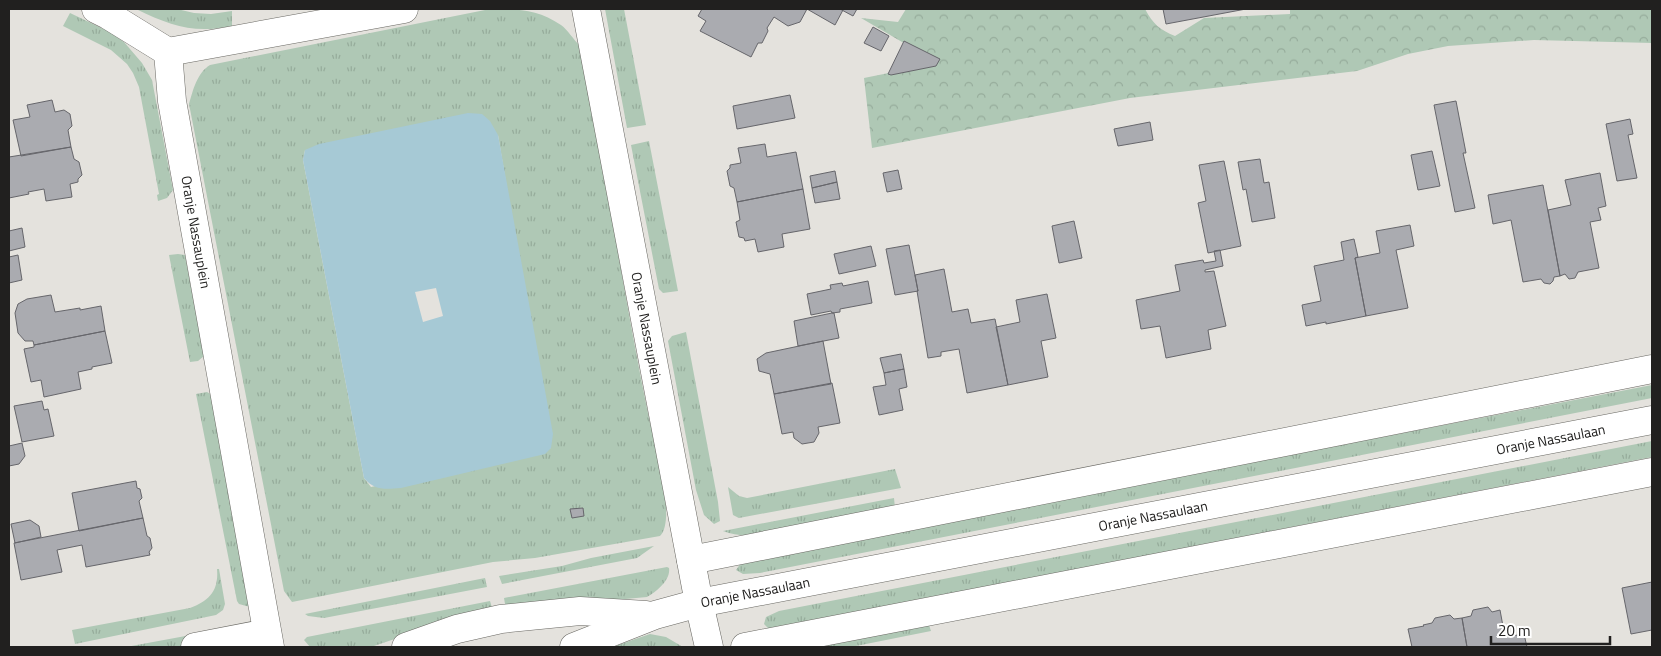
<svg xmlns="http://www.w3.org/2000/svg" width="1661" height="656" viewBox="0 0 1661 656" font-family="'Titillium Web',sans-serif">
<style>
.grass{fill:url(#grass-tufts);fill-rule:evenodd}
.forest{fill:url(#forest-crowns)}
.water{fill:#a6c9d5;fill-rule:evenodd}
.building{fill:#aaabb0;stroke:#66666b}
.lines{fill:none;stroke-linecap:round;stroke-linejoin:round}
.minor-casing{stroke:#696863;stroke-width:29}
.minor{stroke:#fff;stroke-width:28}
.labels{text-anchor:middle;stroke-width:4;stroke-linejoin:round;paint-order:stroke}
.street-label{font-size:14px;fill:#21201f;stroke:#fff}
</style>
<defs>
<pattern id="grass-tufts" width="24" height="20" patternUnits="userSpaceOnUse" patternTransform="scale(1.25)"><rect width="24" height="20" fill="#afc8b5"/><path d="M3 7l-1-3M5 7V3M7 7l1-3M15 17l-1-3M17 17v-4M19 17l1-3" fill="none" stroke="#96ac9b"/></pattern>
<pattern id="forest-crowns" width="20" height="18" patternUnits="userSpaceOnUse" patternTransform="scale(1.25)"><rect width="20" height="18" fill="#afc8b5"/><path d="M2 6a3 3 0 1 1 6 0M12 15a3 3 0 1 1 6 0" fill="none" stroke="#96ac9b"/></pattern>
</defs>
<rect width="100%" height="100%" fill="#e4e2dd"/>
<path class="grass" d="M136,9H177L194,13L211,14L232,11V26C194,34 171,26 136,9Z
M490,9C517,9 538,9 561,25C568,30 573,39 579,45C606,169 623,294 649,418C654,440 677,520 660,536L535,558L493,562L292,602L284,591L189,104C193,90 197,73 210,65ZM498,135L551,448L371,487L364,478L303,160L305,150Z
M605,9H624L646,125L627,128Z
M70,13L110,32L124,42L142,63L152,80L173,190L167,198L158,201L157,195L159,194L139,87L133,73L127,64L111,50L63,26Z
M649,141L678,291L663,293L659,289L631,145Z
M178,254L185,255L204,356L198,361L190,362L169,255Z
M686,332L718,502L720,521L714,524L704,515L696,490L668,341L672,336Z
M1652,385V398L760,573L743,574L736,570L743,560Z
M207,392L212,395L250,607L239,604L237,601L196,394Z
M1652,441V457L814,620L769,629L764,624L766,617L779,611Z
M895,469L901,488L739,518L733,515L728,487L739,496L747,498Z
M894,498L895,508L753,535C742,536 734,535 723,531Z
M654,546L637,558L502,584L499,576L562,566L591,558Z
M667,567L669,568C671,580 656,592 647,597L506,610L504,598Z
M217,569H219L225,604L223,610L216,615L75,644L72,630L190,608C209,601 219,591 217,569Z
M485,578L487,587L324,618L308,616L305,614Z
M490,601L493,611L451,620L371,647H310L304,640L307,637Z
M928,622L931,631L851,647H795Z
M245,625L232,637L175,647H126Z
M650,634L666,637L683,647H612Z"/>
<path class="forest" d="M906,9H1145C1153,24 1160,30 1175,36L1204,18L1290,14V9H1652V43L1534,40L1448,46L1408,54L1357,71L1130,98L872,148L864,78L938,63L861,18L898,22Z"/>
<path class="water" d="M468,113L482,114L490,121L498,135L553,434L551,448L545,454L401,488C385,489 375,491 364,478L303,160L305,150L319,144ZM436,288L443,316L423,322L415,292Z"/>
<path class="building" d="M702,9H840L843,10L835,25L807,9L800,22L788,26L774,17L767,28L768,31L762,43H758L751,57L700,31L706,21L698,16Z
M840,9H857L853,16Z
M1163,9H1246L1166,24Z
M873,27L889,36L881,51L864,43Z
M904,41L940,59L936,66L891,75L888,74Z
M790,95L795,118L737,129L733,106Z
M52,100L55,112L64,110L70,114L72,126L68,130L71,147L21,156L13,120L30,117L27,105Z
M1456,101L1466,153H1463L1475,208L1455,212L1434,105Z
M1630,119L1633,134L1628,135L1637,178L1617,181L1606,124Z
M1150,122L1153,140L1118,146L1114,129Z
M765,144L767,157L796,152L803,189L737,202L734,188L730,186L727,171L730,168V165L741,163L738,148Z
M71,147L74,159L79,162L82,175L78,179V182L70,184L72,197L46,201L44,189L28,192L29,194L9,198V157Z
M1432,151L1440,186L1418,190L1411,155Z
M1260,159L1264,183L1269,182L1275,218L1252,222L1246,189L1243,190L1238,162Z
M1224,161L1241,246L1208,253L1198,203L1206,201L1199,165Z
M898,170L902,189L887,192L883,173Z
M835,171L837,182L812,188L810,176Z
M1600,173L1606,206L1598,208L1601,220L1590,222L1599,268L1578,272L1575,278L1569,279L1565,274L1560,276L1548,210L1571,205L1565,180Z
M837,182L840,199L815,203L812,188Z
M1543,185L1560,276L1554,277L1553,281L1550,284L1544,283L1541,279L1523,282L1511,220L1493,224L1488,195Z
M803,189L810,229L782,234L784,247L758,252L755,239L745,241L744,238L739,237L736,222L740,220L737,202Z
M1074,221L1082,258L1059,263L1052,226Z
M1410,225L1414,246L1396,250L1408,308L1366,316L1355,258L1380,253L1376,231Z
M22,228L25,247L9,251V231Z
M1354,239L1358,257L1355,258L1366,316L1326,324V322L1306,326L1302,305L1321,301L1314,266L1344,260L1341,242Z
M909,245L918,291L895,295L886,249Z
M871,246L876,266L839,274L834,254Z
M1220,250L1223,266L1205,270V272L1214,271L1226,326L1208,330L1211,349L1166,358L1160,326L1141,329L1136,300L1180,291L1175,265L1203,260L1204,263L1216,261L1214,251Z
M18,255L22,280L9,283V257Z
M944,269L952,312L968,309L971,323L995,319L1008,385L967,393L959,349L941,352V356L928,358L917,291H918L915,275Z
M868,281L872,303L840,309V312L832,313L831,311L811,315L807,294L831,289L830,285L842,283L843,286Z
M1047,294L1056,338L1041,341L1048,377L1008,385L996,327L1020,322L1016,300Z
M51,295L55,312L80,308V310L101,306L105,331L34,345L33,341H25L18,333L15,313L18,304L27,299Z
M832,313H834L839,338L798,346L794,321Z
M105,331L112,363L92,367V369L78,372L81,389L44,397L41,380L31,382L24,349L34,347V345Z
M823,341L831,384L774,394L770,374L759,371L757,359L766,353Z
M901,354L904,369L884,373L880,358Z
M904,369L907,387L899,389L903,410L879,415L873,387L886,385L884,373Z
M832,383L840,423L818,427L819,433L814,442L802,444L794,438L793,432L782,434L774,394Z
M42,401L44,410L48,409L54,436L22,442L14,406Z
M22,443L25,456L19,464L9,466V446Z
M136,481L137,488L140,489L142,498L139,501L143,518L79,531L72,493Z
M583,508L584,516L572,518L570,509Z
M143,518L147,536L150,538L152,548L149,552L150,555L86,567L82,545L57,550L62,572L21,580L14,543Z
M30,520L39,526L41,537L15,543L11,524Z
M1652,582V630L1631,634L1622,588Z
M1488,607L1492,612L1500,610L1505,637L1524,634L1527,647H1467L1462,618L1471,616L1473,610Z
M1450,615L1454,619L1462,618L1467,647H1412L1408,629L1424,626L1423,625L1432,623L1435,618Z"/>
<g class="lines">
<g class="minor-casing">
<g id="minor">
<path d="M96,9L108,15L168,52"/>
<path id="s1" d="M586,9L699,603L709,647"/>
<path d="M691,560L1652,369"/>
<path d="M195,647L267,633"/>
<path d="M270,647L172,101L168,52L404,9"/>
<path d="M406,647L457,629L501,619L580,611L646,615"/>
<path id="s2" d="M574,647L655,615L699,603L1652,420"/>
<path d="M745,647L1652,472"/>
</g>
</g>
<use href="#minor" class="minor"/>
</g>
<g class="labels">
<g class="street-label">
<text transform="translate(196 232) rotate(80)" y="5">Oranje Nassauplein</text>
<text dy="5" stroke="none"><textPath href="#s1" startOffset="325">Oranje Nassauplein</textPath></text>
<text dy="5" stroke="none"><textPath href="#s2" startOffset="1000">Oranje Nassaulaan</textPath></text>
<text dy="5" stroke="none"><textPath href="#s2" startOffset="595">Oranje Nassaulaan</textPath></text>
<text dy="5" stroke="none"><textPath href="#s2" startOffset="190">Oranje Nassaulaan</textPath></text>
</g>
</g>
<rect width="1661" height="656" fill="none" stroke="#21201f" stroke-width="20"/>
<path d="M1491 636v8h119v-8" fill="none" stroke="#21201f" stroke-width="2.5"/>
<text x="1498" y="636" font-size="15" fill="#21201f" stroke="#ffffff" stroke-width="4" paint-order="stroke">20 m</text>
</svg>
